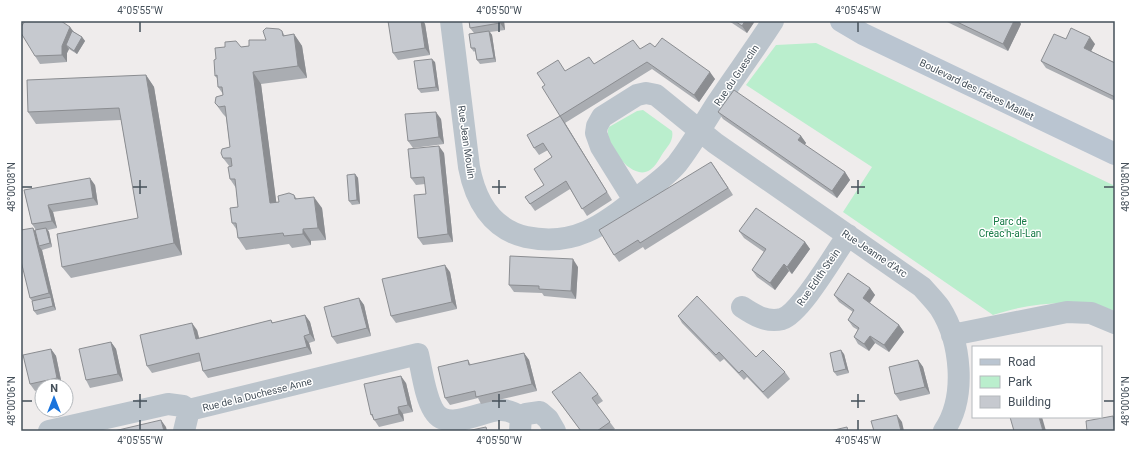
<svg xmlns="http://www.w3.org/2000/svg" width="1136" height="452" viewBox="0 0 1136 452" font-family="Roboto,sans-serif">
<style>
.green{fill:#baeecd}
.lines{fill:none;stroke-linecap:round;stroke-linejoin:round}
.street{stroke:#bbc4cc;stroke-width:22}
.secondary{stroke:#bac5d1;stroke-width:22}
.wall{fill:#aaadb2}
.shaded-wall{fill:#8b8d91}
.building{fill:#c6c9cf;stroke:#8b8d91}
.ticks{fill:none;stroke:#45505a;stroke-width:1.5}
.labels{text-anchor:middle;stroke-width:3;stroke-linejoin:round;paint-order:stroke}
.street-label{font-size:10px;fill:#45505a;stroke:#fff}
.park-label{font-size:10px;fill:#177a46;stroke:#fff}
.neatline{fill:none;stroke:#45505a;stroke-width:1.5}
.ticks-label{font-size:10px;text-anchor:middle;fill:#45505a}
</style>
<rect width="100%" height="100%" fill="#efecec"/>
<path class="green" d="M816,43L1115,186V311C1080,297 1028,303 993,315L843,212L872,167L746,85L776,45Z
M643,110L672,131C674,140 668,146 663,153C659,159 656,166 650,170C630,183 602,139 609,127L637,111Z"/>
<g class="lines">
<path class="street" d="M451,21L469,167C475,199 491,229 526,237C574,247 602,226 638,197C651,187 666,177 677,164C692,145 704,123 717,103C735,76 755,49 773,21
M634,200L601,147L596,133L597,126L602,117L637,95L646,93L656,95L715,143L922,287C928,294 935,301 940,308C961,341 967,397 944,431
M742,307C754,315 767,323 782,319C801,313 835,253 848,235
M952,335L1067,312L1091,313L1115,323
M49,431L168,404L183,406L189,410L418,354C422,371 425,397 434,411C447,433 482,410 501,410C509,410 515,413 521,417
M184,431L189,410
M520,431L521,417L526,414L540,412L548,419L555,431"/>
<path class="secondary" d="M841,21L863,34L1115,154"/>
</g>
<path class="wall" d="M391,21H423L425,24L430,55L398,60L393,53Z
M469,21H504L505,30L490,32L492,35L496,62L480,64L477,60L475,51L474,52L471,48L474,33L470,28Z
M729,21H755L747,33Z
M945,21H1019L1021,24L1008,51Z
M70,27L74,32L82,37L85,41L77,54L69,49L67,53V62L40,64L35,56Z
M282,31L285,36L294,34L302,46L307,78L261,84L276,202H279L294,195L297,199L322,208L326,240L311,241V245L292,248L289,244L246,250L238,238L237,230L232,223L238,207L236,188L230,179V167L223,158L230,147L226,117L223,114L215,103L223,95V94L218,87V79L215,76L216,59L241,47L249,46L266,40Z
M1066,39L1095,44L1091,51L1115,63V101L1046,68L1041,61Z
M655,47L715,79L699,102L652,69L565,123L612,200L587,216L570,189L535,211L525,197L544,185L552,157L548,150L539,155L534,148L560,116L589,57L594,64L640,49Z
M435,62L439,91L421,93L418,89Z
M146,75L154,87L182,255L71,278L62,267L138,218L121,120L36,124L28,112Z
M718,112L801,136L806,143L804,145L845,172L850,180L837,198L723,119Z
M441,119L444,144L413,148L408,141Z
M444,153L453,242L423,245L418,238L426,194L425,184L416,185L411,178Z
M711,162L733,195L645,250L643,247L619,262L614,255Z
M355,174L358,178L360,204L352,205L349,201Z
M95,185L98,205L53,212L57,228L48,230L49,232L52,247L42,250L56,310L37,315L34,311L32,301L30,298L36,230L32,224L24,190Z
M739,231L805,242L810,249L792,274L789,271L775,290L757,277L752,270L764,252L744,238Z
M578,267L576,299L544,296L542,293L514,292L509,285Z
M450,272L457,309L396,323L391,316Z
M870,288L875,295L870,303L899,325L904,332L889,352L875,343L869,351L858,344L854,337L858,330L853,327L848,320L853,312L839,302L834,295Z
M359,298L364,305L371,336L337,344L332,337Z
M305,315L310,322L315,341L309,343L312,354L208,378L203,371L201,361L152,373L147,366L197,330L199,338L271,320L273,323Z
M678,316L785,372L790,379L768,399L747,377L744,380L724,359L720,362L682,323Z
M111,342L116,349L123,381L90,388L86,380Z
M51,349L56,356L62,385L56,386H42V389L35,391L30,384Z
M524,353L529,360L537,391L481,404L478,398L450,405L445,398L468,360L471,365Z
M844,354L849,373L837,376L834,372Z
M918,360L923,367L930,394L900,401L895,394Z
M406,383L413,412L403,414L404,421L379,427L371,415Z
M598,394L603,401L597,405L615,429L612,431H581L557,399Z"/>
<path class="shaded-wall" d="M421,21H423L425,24L430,55L425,48Z
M500,21H504L505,30L500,23Z
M745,21H755L747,33L742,26Z
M1014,21H1019L1021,24L1008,51L1003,44Z
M70,27L75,34L66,45L69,49L67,53V62L62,55V46Z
M489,31L492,35L496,62L494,58Z
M294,34L302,46L307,78L298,66Z
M82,37L85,41L77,54L74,51Z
M1090,37L1095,44L1089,55L1084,48Z
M432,59L435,62L439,91L436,87Z
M253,72L261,84L278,215L270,203Z
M710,72L715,79L699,102L694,95Z
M146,75L154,87L182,255L174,243Z
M436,112L441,119L444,144L439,137Z
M560,116L565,123L612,200L607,192Z
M801,136L806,143L803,147L798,140Z
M439,146L444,153L453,242L448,234Z
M711,162L716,169L733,195L728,188Z
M845,172L850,180L837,198L832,191Z
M355,174L358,178L360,204L357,200Z
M90,178L95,185L98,205L93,198Z
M314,197L322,208L326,240L318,228Z
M48,205L53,212L57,228L52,221Z
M33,228L38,235L39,246L42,250L56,310L53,306L51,297L49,293Z
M46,228L49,232L52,247L50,243Z
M303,229L311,241V245L303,234Z
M805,242L810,249L792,274L787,267Z
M573,259L578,267L576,299L571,291Z
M784,264L789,271L775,290L770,283Z
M445,265L450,272L457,309L452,302Z
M870,288L875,295L868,305L863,298Z
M359,298L364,305L371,336L367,328Z
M305,315L310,322L315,341L310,334Z
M192,323L197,330L201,346L196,339Z
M899,325L904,332L889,352L884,345Z
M304,336L309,343L312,354L307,347Z
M870,336L875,343L869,351L864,344Z
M111,342L116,349L123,381L118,374Z
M51,349L56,356L62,385L57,378Z
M841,350L844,354L849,373L846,369Z
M524,353L529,360L537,391L532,384Z
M918,360L923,367L930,394L925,387Z
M401,376L406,383L413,412L408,405Z
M398,407L403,414L404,421L399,414Z
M897,415L902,422L904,431H901Z
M1113,416L1115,419V428Z
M1039,417H1042L1046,431H1043Z
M161,420L166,427L167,431H164Z"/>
<path class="building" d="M25,21H61L70,27L62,46V55L35,56L21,33V27Z
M388,21H421L425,48L393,53Z
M469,21H500V23L470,28Z
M735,21H745L742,26Z
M955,21H1014L1003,44Z
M266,28L279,29L282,31L283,36L294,34L298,66L253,72L270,203L279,202L278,196L289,193L294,195L295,199L314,197L318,228L303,229V234L284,236L283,233L238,238L236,223H232L230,208L238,207L235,179H230L228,167L232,166L231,158H223L221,153L222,149L230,147L225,106L219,107L215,103L216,97L223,95L222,87H218L217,75L215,76L214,60L216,59L215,48L225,47V42L236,41L241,47L249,46V40H266L263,31Z
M1071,28L1090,37L1084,48L1115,63V97L1041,61L1054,34L1066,39Z
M72,31L82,37L74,51L66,45Z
M489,31L494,58L477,60L475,48H471L469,34Z
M662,38L710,72L694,95L647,62L560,116L542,87L545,85L537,73L558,60L565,71L589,57L594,64L633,40L640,49L650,43L655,47Z
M432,59L436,87L418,89L414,61Z
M146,75L174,243L62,267L57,234L138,218L119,108L28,112L27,80Z
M734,90L801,136L798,140L845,172L832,191L718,112Z
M436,112L439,137L408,141L405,114Z
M560,116L607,192L582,209L566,181L530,204L525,197L544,185L534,169L552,157L543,143L534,148L527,135Z
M439,146L448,234L418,238L414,195L426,194L424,177L411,178L408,149Z
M711,162L728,188L640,243L638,240L614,255L599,230Z
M355,174L357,200L349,201L347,175Z
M90,178L93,198L48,205L52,221L32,224L24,190Z
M756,208L805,242L787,267L784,264L770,283L752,270L766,249L739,231Z
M33,228L49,293L30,298L21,261V230Z
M46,228L50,243L39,246L35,230Z
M510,256L573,259L571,291L539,289V286L509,285Z
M445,265L452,302L391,316L382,279Z
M848,273L870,288L863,298L899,325L884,345L870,336L864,344L854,337L859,328L848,320L854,310L834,295Z
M697,296L756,357L763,350L785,372L763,392L742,370L739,373L719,352L716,355L678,316Z
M51,297L53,306L34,311L32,301Z
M359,298L367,328L332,337L324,307Z
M305,315L310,334L304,336L307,347L203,371L199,353L147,366L140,335L192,323L196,339L271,320L272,323Z
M111,342L118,374L86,380L79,349Z
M51,349L57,378L30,384L23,355Z
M841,350L846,369L834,372L830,353Z
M524,353L532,384L476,397L475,391L445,398L438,367L468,360L469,365Z
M918,360L925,387L895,394L889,367Z
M580,372L598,394L592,398L610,422L597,431H581L552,392Z
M401,376L408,405L398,407L399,414L374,420L372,414L371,415L364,384Z
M897,415L901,431H874L871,421Z
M1113,416L1115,431H1087L1086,421Z
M1010,417H1039L1043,431H1014Z
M161,420L164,431H114Z
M486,427L487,431H467Z
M847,427L848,431H830Z"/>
<path class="ticks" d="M140,22V32M499,22V32M858,22V32M140,180V194M499,180V194M858,180V194M22,187H32M133,187H147M492,187H506M851,187H865M1104,187H1114M140,394V408M499,394V408M858,394V408M22,401H32M133,401H147M492,401H506M851,401H865M1104,401H1114M140,420V430M499,420V430M858,420V430"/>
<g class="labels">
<g class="street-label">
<text transform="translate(736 75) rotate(-56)" y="4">Rue du Guesclin</text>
<text transform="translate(977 89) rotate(26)" y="4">Boulevard des Frères Maillet</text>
<text transform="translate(467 142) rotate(82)" y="4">Rue Jean Moulin</text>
<text transform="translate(875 253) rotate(34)" y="4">Rue Jeanne d'Arc</text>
<text transform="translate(818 277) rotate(-55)" y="4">Rue Edith Stein</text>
<text transform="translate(257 394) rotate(-14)" y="4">Rue de la Duchesse Anne</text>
</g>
<g class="park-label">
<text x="1010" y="225">Parc de<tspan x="1010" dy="12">Créac'h-al-Lan</tspan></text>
</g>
</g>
<rect width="1136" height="452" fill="none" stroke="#ffffff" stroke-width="44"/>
<rect x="972" y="346" width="130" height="72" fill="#ffffff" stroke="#b5b9bd"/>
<rect x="980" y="359" width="20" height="6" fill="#bac5d1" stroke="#b5b9bd"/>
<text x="1008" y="366" font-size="12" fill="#45505a">Road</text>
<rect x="980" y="376" width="20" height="12" fill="#baeecd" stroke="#b5b9bd"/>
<text x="1008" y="386" font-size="12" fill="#45505a">Park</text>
<rect x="980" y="396" width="20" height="12" fill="#c6c9cf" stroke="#b5b9bd"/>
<text x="1008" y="406" font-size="12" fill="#45505a">Building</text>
<g transform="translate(54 398)"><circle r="19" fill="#ffffff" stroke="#b5b9bd"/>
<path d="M0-3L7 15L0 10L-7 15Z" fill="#1973dc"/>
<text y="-6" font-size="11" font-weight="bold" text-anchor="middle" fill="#45505a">N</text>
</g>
<rect x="22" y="22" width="1092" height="408" class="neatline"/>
<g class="ticks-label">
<text x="140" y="14">4°05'55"W</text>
<text x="499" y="14">4°05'50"W</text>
<text x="858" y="14">4°05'45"W</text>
<text transform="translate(11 187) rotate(-90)" y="4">48°00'08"N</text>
<text transform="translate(1125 187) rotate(-90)" y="4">48°00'08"N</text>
<text transform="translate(11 401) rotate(-90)" y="4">48°00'06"N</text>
<text transform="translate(1125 401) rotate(-90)" y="4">48°00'06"N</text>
<text x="140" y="444">4°05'55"W</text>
<text x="499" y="444">4°05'50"W</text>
<text x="858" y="444">4°05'45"W</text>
</g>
</svg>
